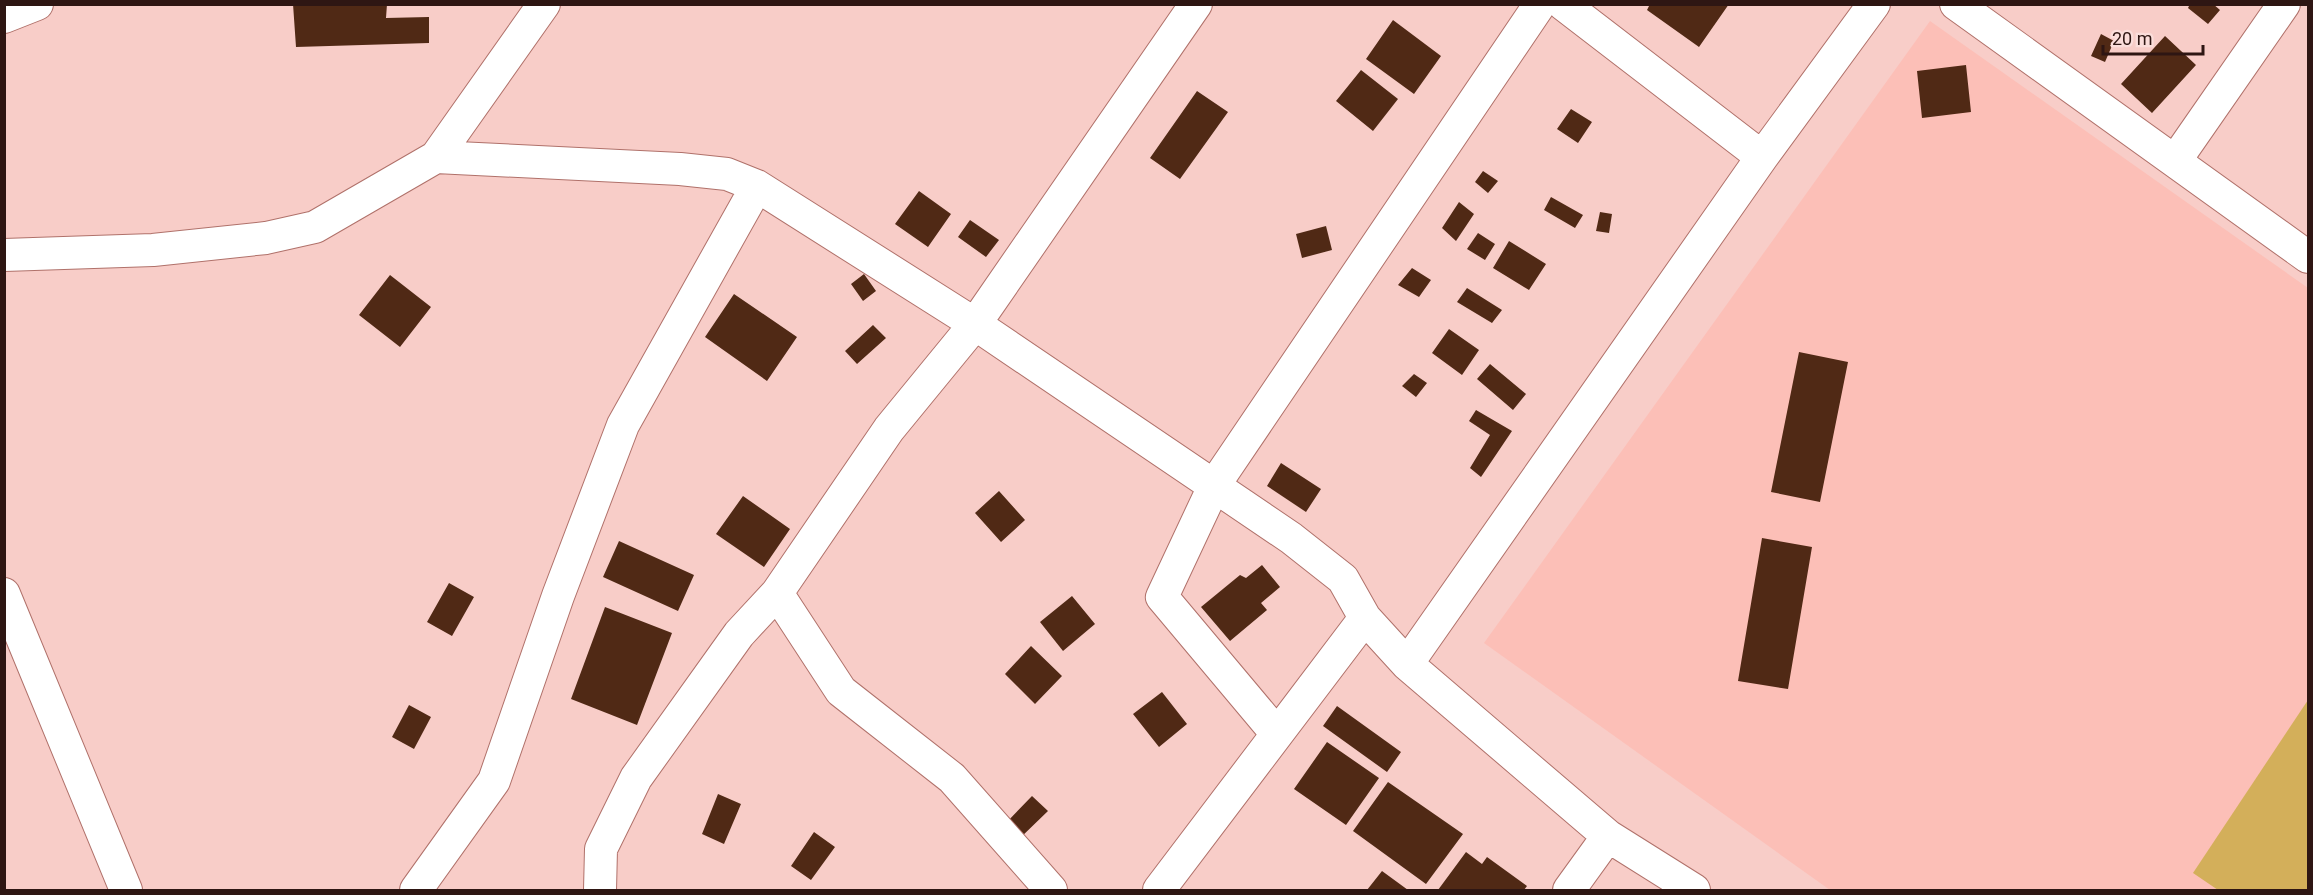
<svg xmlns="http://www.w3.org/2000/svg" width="2313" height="895" viewBox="0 0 2313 895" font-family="Roboto,sans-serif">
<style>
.built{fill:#fcbfb7}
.green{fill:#d3af5a}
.building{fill:#502915}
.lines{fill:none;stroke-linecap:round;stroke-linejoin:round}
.minor-casing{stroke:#b0716a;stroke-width:34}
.minor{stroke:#fff;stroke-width:32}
</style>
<rect width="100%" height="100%" fill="#f8cdc8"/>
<path class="built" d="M1930,21L2308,288V890H1830L1484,643Z"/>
<path class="green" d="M2308,700V890H2218L2193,873Z"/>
<path class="building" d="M293,4H387L386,18L429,17V43L296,47Z
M1650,4H1729L1699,47L1647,10Z
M2190,4H2213L2220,10L2208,24L2188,8Z
M1393,20L1441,56L1414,94L1366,59Z
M2101,34L2114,41L2105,62L2091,56Z
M2165,36L2196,65L2152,113L2121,84Z
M1966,65L1971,112L1922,118L1917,71Z
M1361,70L1398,99L1373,131L1336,101Z
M1197,91L1228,112L1180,179L1150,158Z
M1571,109L1592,122L1578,143L1557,129Z
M1483,171L1498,181L1488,193L1475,182Z
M919,191L951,214L928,247L895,224Z
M1551,197L1583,215L1575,228L1544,210Z
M1459,202L1474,214L1456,241L1442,228Z
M1600,212L1612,214L1609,233L1596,231Z
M970,220L999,240L986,257L958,237Z
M1326,226L1332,250L1302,258L1296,234Z
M1478,233L1495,244L1485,260L1467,249Z
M1509,241L1546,264L1529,290L1493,268Z
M1412,268L1431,280L1419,297L1398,285Z
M864,274L876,291L863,301L851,284Z
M390,275L431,307L400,347L359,315Z
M1467,288L1502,310L1492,323L1457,302Z
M734,294L797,337L767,381L705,337Z
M873,325L886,338L857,364L845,351Z
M1449,329L1479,350L1462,375L1432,353Z
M1799,352L1848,362L1820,502L1771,492Z
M1490,364L1526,394L1513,410L1477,379Z
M1414,374L1427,383L1416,397L1402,386Z
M1476,410L1512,431L1481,477L1470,468L1490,435L1469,421Z
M1281,463L1321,489L1306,512L1267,486Z
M999,491L1025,520L1001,542L975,513Z
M743,496L790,529L764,567L716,534Z
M1762,538L1812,547L1788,689L1738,681Z
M619,541L694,575L678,611L603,577Z
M1262,565L1280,587L1261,603L1267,610L1230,641L1201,607L1240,575L1246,578Z
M449,583L474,597L452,636L427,622Z
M1072,596L1095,624L1063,651L1040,622Z
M605,607L672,633L637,725L571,699Z
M1031,646L1062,676L1035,704L1005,674Z
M1162,692L1187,724L1159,747L1133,714Z
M409,705L431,717L414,749L392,737Z
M1337,706L1401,752L1387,772L1323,726Z
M1327,742L1379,778L1346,825L1294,789Z
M1388,782L1463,834L1426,884L1353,831Z
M718,794L741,804L724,844L702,834Z
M1032,796L1048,811L1018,840L1004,825Z
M814,832L835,847L811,880L791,866Z
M1466,852L1482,864L1487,857L1527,886L1524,890H1438Z
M1382,871L1408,890H1367Z"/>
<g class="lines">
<g class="minor-casing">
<path id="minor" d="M1563,4L1762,157
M1956,4L2308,257
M4,17L37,4
M436,157L680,169L727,174L757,186L975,324L1291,538L1343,579L1365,618L1407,664L1608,836L1694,890
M2175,161L2284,4
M4,255L153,250L266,238L315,227L436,157L544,4
M777,593L841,691L952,778L1051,890
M4,594L126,890
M1407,664L1762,157L1874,4
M1277,734L1162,597L1215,484L1540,4
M416,890L494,781L558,596L623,425L757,186
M600,890L601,849L636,778L739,634L777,593L889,429L975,324L1196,4
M1159,890L1365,618
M1569,890L1608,836"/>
</g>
<use href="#minor" class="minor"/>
</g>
<rect width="2313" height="895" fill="none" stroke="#2e1613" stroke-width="12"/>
<path d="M2103 45v9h100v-9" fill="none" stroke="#2e1613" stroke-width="3"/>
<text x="2112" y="45" font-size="18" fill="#2e1613" stroke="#fbdedb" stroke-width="4.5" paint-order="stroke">20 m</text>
</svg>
